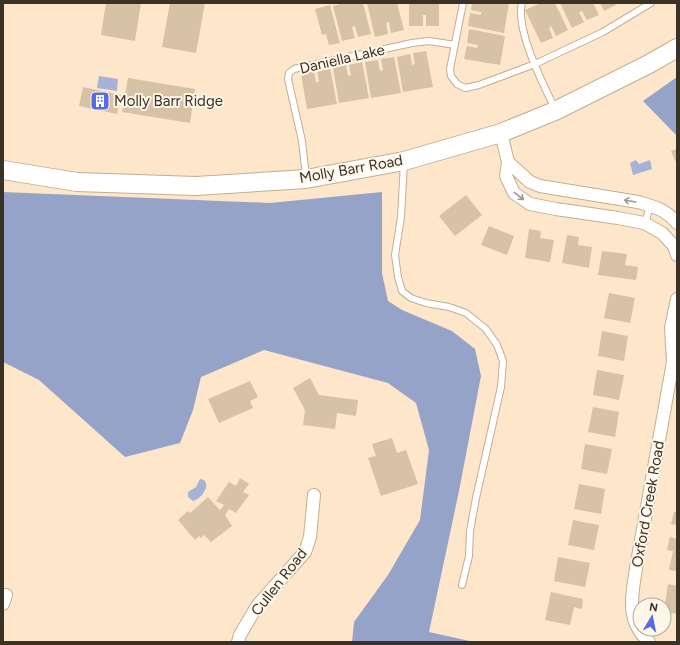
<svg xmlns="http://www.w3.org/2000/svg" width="680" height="645" viewBox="0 0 680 645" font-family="Figtree,sans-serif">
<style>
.forest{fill:#96a3c8}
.water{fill:#a6b2d8}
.building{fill:#d8c2a6}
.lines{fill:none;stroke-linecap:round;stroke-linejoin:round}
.lane-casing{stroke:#c4ae93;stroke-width:8}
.street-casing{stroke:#c4ae93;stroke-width:14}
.secondary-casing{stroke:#c4ae93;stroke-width:20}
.lane{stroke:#fff;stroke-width:6}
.street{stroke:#fff;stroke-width:12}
.secondary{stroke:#fff;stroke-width:18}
.oneway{stroke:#9c9892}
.labels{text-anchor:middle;stroke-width:4;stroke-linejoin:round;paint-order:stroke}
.street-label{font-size:15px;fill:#3a3226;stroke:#fff6ea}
.poi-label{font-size:15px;fill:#3a3226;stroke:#fff6ea;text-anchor:start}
</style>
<rect width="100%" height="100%" fill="#fde6c9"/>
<path class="forest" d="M677,77V136L643,101Z
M3,192L270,203L382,192V273L388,301L402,310L452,331L475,349L481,376L459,491L429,632L474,642H352L354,622L388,575L420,520L429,450L416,403L388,383L264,350L201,377L193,410L180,443L125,457L39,380L3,362Z"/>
<path class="water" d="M99,76L118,79L117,91L97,88Z
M636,160L639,164L650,160L652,169L633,175L630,163Z
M200,479C205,479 207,483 206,488C203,494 200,499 193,501L188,497V492L196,487Z"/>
<path class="building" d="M106,3H141L135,41L101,35Z
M170,3H205L196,53L162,47Z
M344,3H363L371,34L358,37L355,26L352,27L355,38L342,41L333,6Z
M367,3H397L404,30L391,33L389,22L386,23L388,34L375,37Z
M409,3H439V26H426V15H423V26H409Z
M472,3H509L504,33L468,26L470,13L481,15V12L471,10Z
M541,3H555L568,30L556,36L551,26L549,28L553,38L541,43L525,10Z
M560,3H593L599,15L587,20L582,11L579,12L584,22L572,28Z
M600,3H615L616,5L604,11Z
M330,5L340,43L329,45L326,34L322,35L315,9Z
M469,29L505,36L500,65L464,59L467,46L477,48L478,45L467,43Z
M426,51L433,87L403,92L397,57L410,54L412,65L415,64L413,53Z
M394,57L401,93L371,98L365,62L378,60L380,71L383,70L381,59Z
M362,62L369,98L339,103L333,68L346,65L348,76L351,75L349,65Z
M330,68L337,104L307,109L301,74L314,71L316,82H319L317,71Z
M128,78L195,89L190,123L122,112Z
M83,87L121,95L117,114L79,106Z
M677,149V160L675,161L671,151Z
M466,195L482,215L455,236L439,216Z
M489,226L514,236L507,255L481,245Z
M529,229L541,231L540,238L554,240L550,262L525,258Z
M567,235L579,237L578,245L592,247L589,268L562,263Z
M602,251L627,254L625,265L638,267L636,280L598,275Z
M609,293L635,298L630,323L604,318Z
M602,331L628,336L624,361L598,356Z
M597,370L624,375L619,400L593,395Z
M310,378L319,395L358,400L356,416L337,413L335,429L303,425L305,410L293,388Z
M250,381L258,397L250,401L253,408L219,423L208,399Z
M593,407L619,412L615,437L588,432Z
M392,438L397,453L406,450L418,484L381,496L368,458L376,456L372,444Z
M585,444L612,449L607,474L581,469Z
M240,478L249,484L243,492L249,495L236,513L229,509L225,515L232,526L211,542L204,535L201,538L199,536L195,540L178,520L188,511L190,513L208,497L220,510L224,505L216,501L229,482L236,486Z
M579,484L605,489L601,514L574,509Z
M674,512H677V525L671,524Z
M573,520L599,525L594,550L568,545Z
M670,537L677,539V571L669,570L673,551L667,550Z
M558,557L590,563L585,587L554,581Z
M668,584L677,586V614L664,612Z
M551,592L583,599L582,609L574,607L570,625L545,620Z"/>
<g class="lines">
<g class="lane-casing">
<path id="lane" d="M463,3L450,69L451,76L457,84L465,88L479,85L535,64L603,32L651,3
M522,3C515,29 543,84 555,109
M404,162L401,217L395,255L398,277L402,291L411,298L426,303L449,307L466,313L486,329L497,345L503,361L501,387L476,498L470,531L469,556L462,585
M306,177L302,141L288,79L289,73L294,69L412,43L429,41L455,45
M645,224L650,205"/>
</g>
<g class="street-casing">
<path id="street" d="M501,133L508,162L506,176L514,193L530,204L556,209L618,218L644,223L662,233L674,246L677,255
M508,162L530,182L540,186L638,202C655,207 665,209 677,223
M3,604L6,595
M238,642L240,635L257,606L305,552L310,537L314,495
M649,642C625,620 632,596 636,568L673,362L671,328L677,299"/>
</g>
<g class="secondary-casing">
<path id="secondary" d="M3,170L77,182L196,186L306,179L404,161L501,133L555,111L649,64L677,48"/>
</g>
<use href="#lane" class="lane"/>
<use href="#street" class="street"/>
<use href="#secondary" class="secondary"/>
</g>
<defs><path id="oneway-shaft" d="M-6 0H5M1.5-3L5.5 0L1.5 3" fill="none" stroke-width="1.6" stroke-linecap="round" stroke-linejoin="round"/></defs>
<g class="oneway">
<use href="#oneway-shaft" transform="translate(519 196) rotate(38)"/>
<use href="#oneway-shaft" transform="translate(630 201) rotate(-171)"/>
</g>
<defs>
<g id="building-square" transform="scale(1)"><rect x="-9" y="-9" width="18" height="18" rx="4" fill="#536de2" stroke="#fff6ea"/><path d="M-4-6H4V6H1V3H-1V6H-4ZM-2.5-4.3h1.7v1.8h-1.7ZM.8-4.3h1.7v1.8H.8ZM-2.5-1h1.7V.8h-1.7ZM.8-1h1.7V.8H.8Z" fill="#fff"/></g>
</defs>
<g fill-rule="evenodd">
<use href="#building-square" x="100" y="101"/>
</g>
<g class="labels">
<g class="street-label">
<text transform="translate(342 59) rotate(-13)" y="5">Daniella Lake</text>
<text transform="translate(351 169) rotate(-10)" y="5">Molly Barr Road</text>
<text transform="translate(648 504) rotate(-80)" y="5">Oxford Creek Road</text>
<text transform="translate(279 582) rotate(-52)" y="5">Cullen Road</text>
</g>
<g class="poi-label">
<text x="114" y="106">Molly Barr Ridge</text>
</g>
</g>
<rect width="680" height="645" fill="none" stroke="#3a3226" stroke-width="8"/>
<g transform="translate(652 617) rotate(10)"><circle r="19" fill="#fff6ea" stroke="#b0a89c"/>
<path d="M0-3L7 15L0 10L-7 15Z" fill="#536de2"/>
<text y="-6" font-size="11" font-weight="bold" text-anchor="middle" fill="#3a3226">N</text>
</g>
</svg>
